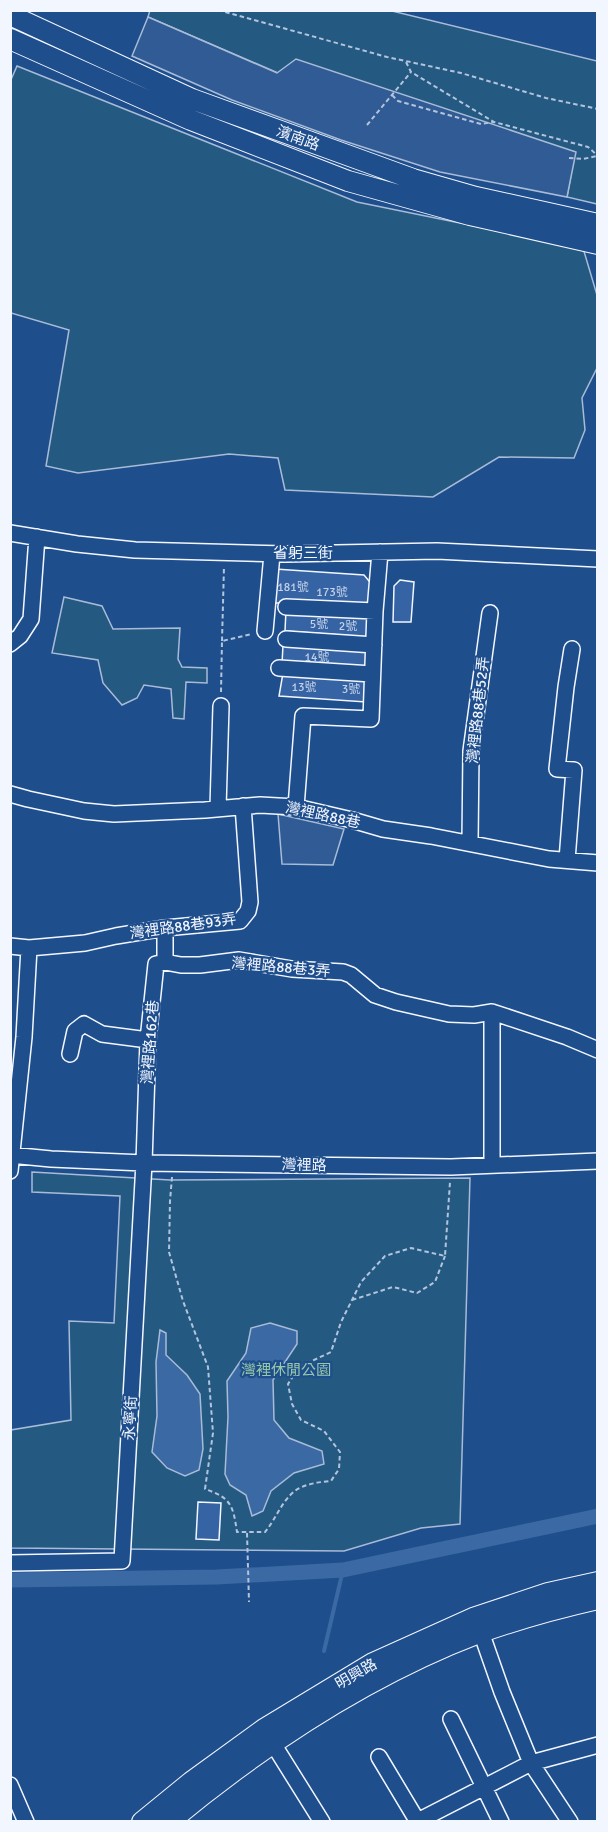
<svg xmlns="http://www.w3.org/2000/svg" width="608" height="1832" viewBox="0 0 608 1832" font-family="Signika,'Noto Sans TC',sans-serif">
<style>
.green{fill:#245a82;stroke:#a8bbd7;stroke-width:1.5}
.parking{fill:#305b95;stroke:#a8bbd7;stroke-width:1.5}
.water{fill:#3b69a3;stroke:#a8bbd7;stroke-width:1.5}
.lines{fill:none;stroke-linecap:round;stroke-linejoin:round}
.stream{stroke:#3b69a3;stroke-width:4}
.canal{stroke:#3b69a3;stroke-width:15}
.building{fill:#3563a3;stroke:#f2f6ff;stroke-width:1.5}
.minor-casing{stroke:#f2f6ff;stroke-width:18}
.major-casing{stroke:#f2f6ff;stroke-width:22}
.path{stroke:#b3c4dc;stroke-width:2;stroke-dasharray:4.5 3;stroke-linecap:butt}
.minor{stroke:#1f4e8c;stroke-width:15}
.major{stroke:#1f4e8c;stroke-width:20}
.labels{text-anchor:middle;stroke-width:4.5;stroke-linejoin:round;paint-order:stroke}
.number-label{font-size:12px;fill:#c3d1e8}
.street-label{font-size:15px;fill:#f2f6ff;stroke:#1f4e8c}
.park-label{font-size:15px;fill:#97c8a6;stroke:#1f4e8c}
</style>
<rect width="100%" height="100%" fill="#1f4e8c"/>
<path class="green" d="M150,10L392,11L597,61V204L567,197L575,152L278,73L148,17Z
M17,66L357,202L583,248L597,295L598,366L582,398L585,430L574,458L499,457L433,497L285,490L278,458L229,454L78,473L46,466L69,330L11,313L10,82Z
M64,597L102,606L113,629L180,628L178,659L182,667L207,668V683L186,682L184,719L173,718L171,689L144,685L137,698L122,705L103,683L98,660L52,653Z
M32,1172L170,1180L470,1178L460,1524L421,1528L344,1551L11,1548V1430L71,1420L69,1321L114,1323L120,1196L32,1192Z"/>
<path class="parking" d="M148,17L277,73L296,59L576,152L567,197L440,172L341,140L232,100L132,56Z
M278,814L344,829L333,865L282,864Z"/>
<path class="water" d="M270,1323L297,1331V1344L273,1380L274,1420L289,1438L322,1451L324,1464L294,1473L271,1491L263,1511L252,1516L246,1495L230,1485L225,1474L228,1417L227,1381L246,1353L251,1328Z
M160,1330L166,1333V1355L187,1375L200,1394L203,1449L199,1470L185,1476L167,1468L152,1452L157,1416L156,1362Z"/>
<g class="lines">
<path class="stream" d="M324,1651L343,1570"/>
<path class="canal" d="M10,1580L217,1577L343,1570L598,1516"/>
</g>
<path class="building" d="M275,569L364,575L374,587L373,603H270Z
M400,580L414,582L411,622H393L394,586Z
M286,610L370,614L369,637L285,631Z
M283,645L370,648V666L282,664Z
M283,673L367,680L366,702L279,696Z
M198,1502L221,1503L219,1540L196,1539Z"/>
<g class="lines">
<g class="minor-casing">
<path id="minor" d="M10,533L77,544L135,550L286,554L437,551L598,559
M286,607L375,611
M265,631L272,554
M286,639L374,645
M10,644L20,636L31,619L37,537
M279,668L372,674
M10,794L28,799L84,811L114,814L205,810L260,805L296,807L352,820L383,829L431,836L549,859L598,863
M296,807L303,716L371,719L375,611L380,552
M218,808L221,706
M470,843L471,751L490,613
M567,860L574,770L557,769L566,687L572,649
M10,946L29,948L85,943L116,936L165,928L240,921L248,911L250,902L243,806
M165,962L181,965H200L239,960L292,969L343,972L351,975L375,995L396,1002L449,1014L474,1015L492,1012L567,1037L598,1050
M70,1054L75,1031L84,1024L102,1034L148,1040
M10,1155L51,1159L144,1163L451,1167L598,1161
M492,1165V1012
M10,1171L24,1037L29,948
M10,1563L122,1561L144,1163L148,1040L156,964L165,962V928
M481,1632L502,1692L531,1763L570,1822
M451,1719L501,1822
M267,1734L322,1822
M379,1757L418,1822
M10,1785L26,1822
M416,1822L531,1763L598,1745"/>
</g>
<g class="major-casing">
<path id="major" d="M10,15L192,99L358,159L413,179L476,197L598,224
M10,39L191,120L348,181L470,215L598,244
M142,1822L191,1782L264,1729L373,1663L473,1618L548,1593L598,1582
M169,1822C262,1745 366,1676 479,1633C518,1619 558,1608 598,1599"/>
</g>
<path class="path" d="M218,10L387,57L461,73L546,98L598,109
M406,62L411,72L494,122L588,147L598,156
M392,95L398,101L481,124L494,122
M367,125L411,72
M569,158L583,159L597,156L598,154
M222,641L224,566
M221,692L222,641L252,634
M172,1177L170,1201L169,1252L183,1301L208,1367L213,1433L205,1489C231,1498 233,1505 237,1532H265C277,1518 284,1494 302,1487C311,1483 321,1482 331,1481L339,1469L340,1452L324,1431L301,1420L292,1404L288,1384L299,1367L331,1352L341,1322L361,1282L385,1256L411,1248L445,1256L450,1182
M352,1300L393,1287L417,1293L435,1282L445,1256
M247,1533L249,1602"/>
<use href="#minor" class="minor"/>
<use href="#major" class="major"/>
</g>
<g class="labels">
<g class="number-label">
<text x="293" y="591">181號</text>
<text x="332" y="596">173號</text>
<text x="319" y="628">5號</text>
<text x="348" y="630">2號</text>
<text x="317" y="661">14號</text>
<text x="304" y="691">13號</text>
<text x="351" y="693">3號</text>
</g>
<g class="street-label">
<text transform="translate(298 138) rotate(20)" y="5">濱南路</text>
<text x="303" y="558">省躬三街</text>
<text transform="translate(478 710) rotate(-84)" y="5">灣裡路88巷52弄</text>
<text transform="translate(323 815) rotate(12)" y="5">灣裡路88巷</text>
<text transform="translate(183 926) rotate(-8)" y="5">灣裡路88巷93弄</text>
<text transform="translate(281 967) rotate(5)" y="5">灣裡路88巷3弄</text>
<text transform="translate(150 1042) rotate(-86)" y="5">灣裡路162巷</text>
<text transform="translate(304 1165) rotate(1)" y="5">灣裡路</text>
<text transform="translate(130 1418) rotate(-87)" y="5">永寧街</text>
<text transform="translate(356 1674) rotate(-30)" y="5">明興路</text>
</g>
<g class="park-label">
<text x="286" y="1375">灣裡休閒公園</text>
</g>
</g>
<rect width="608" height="1832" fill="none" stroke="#f2f6ff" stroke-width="24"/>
</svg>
